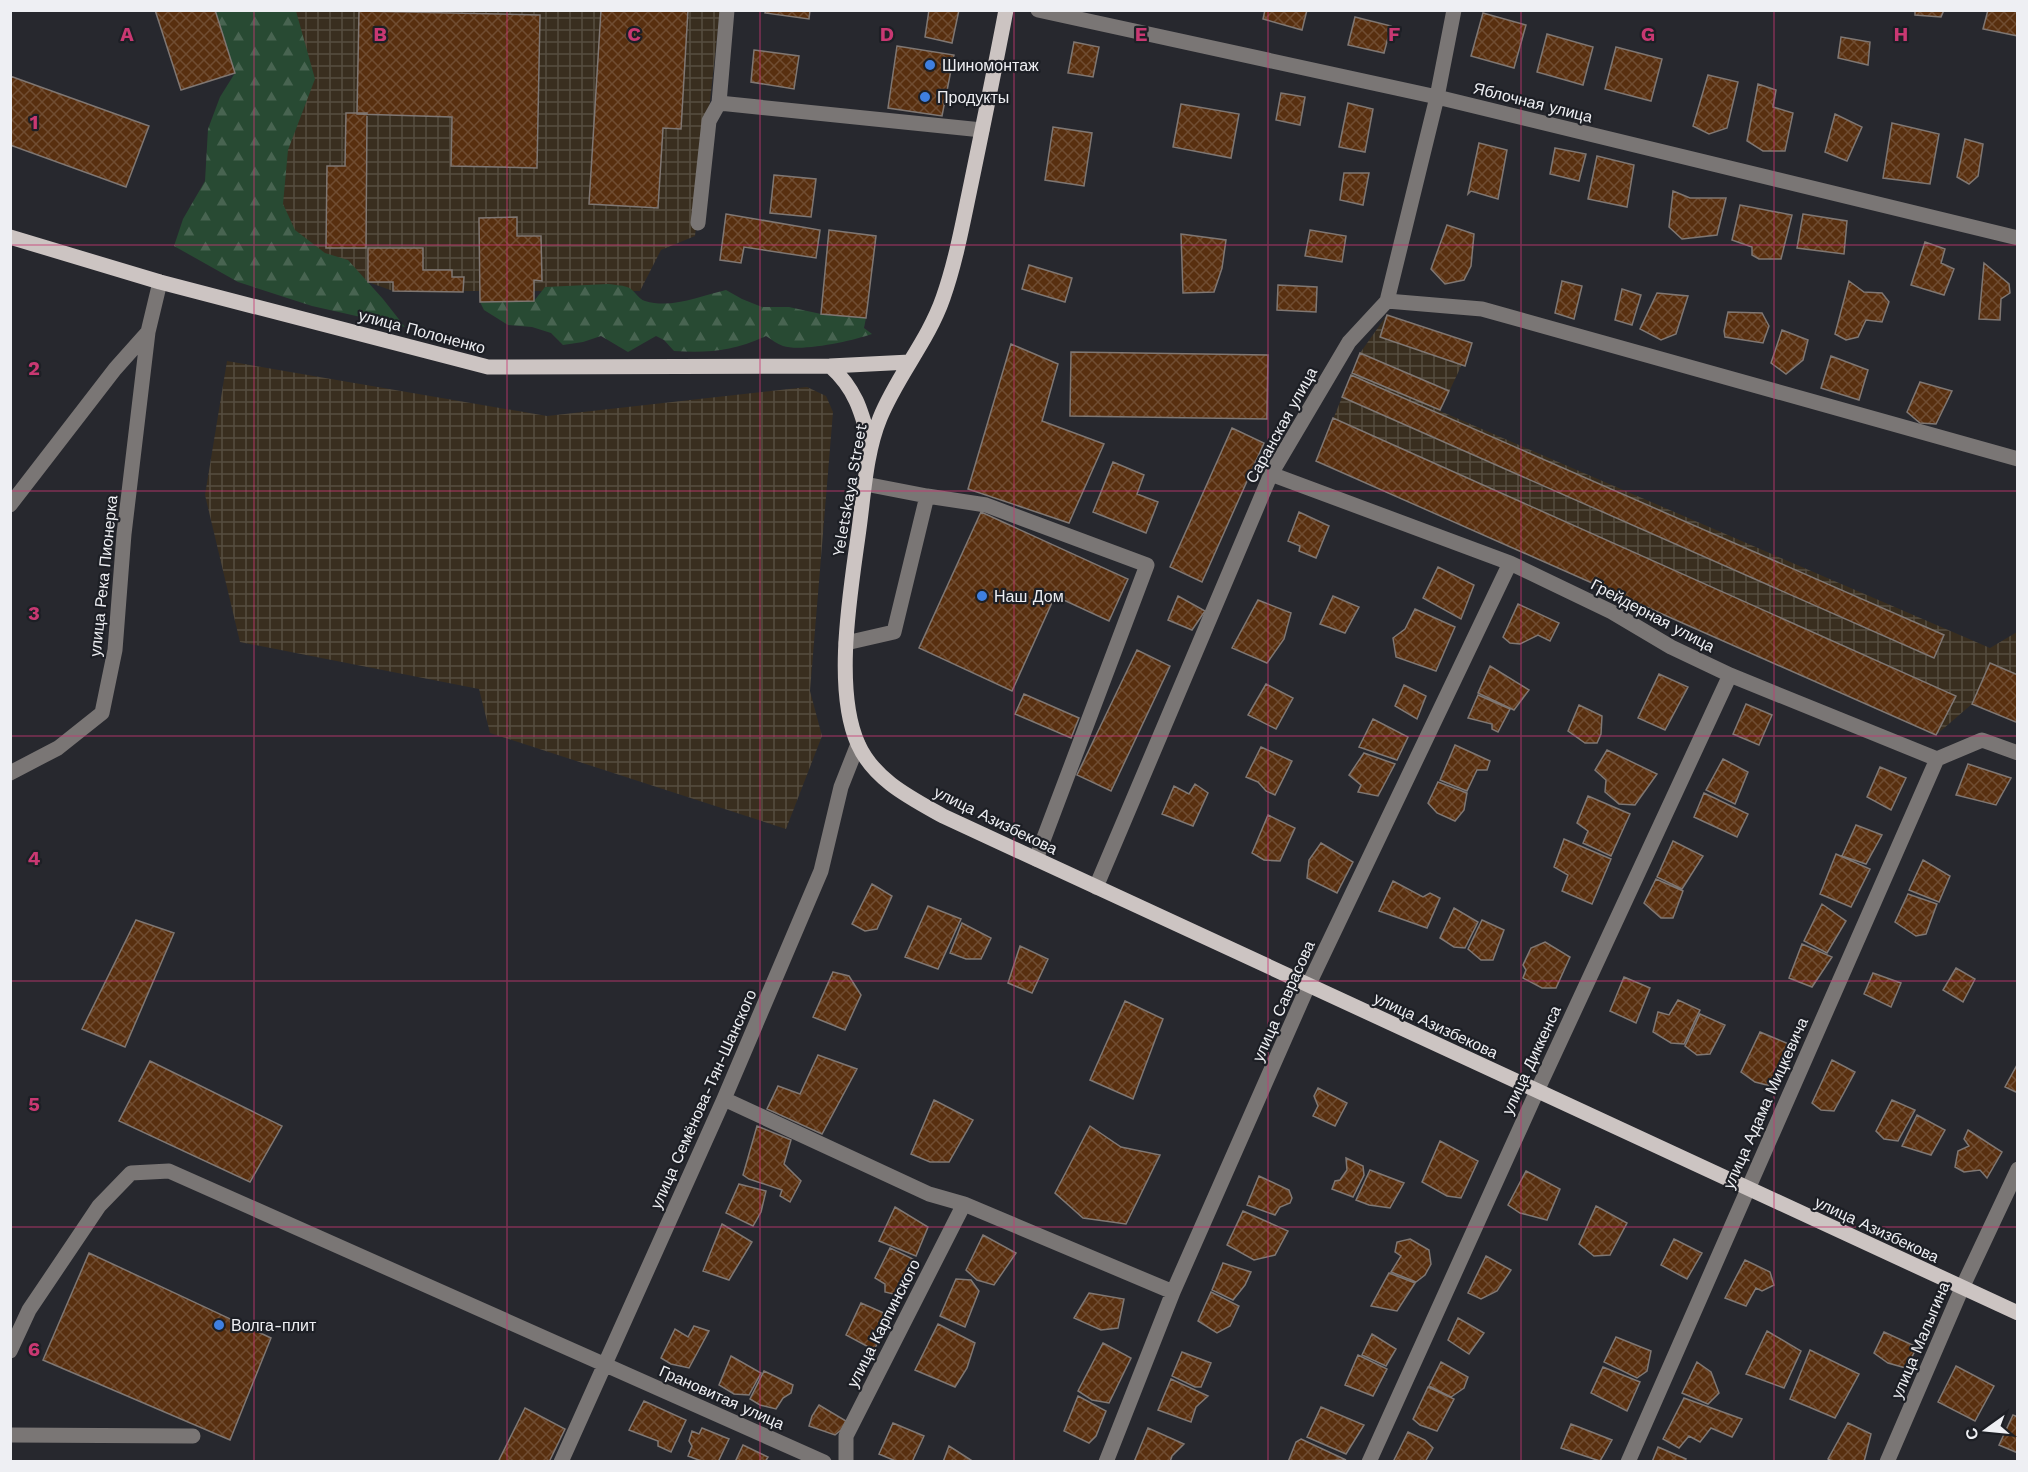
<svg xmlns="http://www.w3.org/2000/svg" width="2028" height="1472" viewBox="0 0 2028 1472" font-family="'Work Sans',sans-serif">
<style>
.industrial{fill:url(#industrial-grid)}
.forest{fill:url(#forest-firs)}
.building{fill:url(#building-cross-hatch);stroke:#7f7773;stroke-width:1.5}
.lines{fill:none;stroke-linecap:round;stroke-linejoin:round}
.minor{stroke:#7a7675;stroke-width:15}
.major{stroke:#ccc4c2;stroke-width:15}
.grid{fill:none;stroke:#c93872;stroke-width:1.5;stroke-opacity:0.55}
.shop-dot{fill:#3f7fe0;stroke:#1d1f25;stroke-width:2}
.labels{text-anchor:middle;stroke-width:4.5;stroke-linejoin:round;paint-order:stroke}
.poi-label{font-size:16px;fill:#eeeff3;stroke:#1d1f25;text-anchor:start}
.street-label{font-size:16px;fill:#eeeff3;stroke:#1d1f25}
.grid-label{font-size:20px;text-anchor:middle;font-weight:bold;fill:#c93872;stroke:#1d1f25;stroke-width:4.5;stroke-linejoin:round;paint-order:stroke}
</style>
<defs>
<pattern id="industrial-grid" width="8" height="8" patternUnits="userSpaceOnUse" patternTransform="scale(1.5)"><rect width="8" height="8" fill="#392e1f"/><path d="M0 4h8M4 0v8" fill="none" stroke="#564d40"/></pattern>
<pattern id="forest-firs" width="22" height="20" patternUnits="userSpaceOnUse" patternTransform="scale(1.5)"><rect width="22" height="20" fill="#284a33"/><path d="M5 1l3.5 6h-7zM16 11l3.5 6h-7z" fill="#486451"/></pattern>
<pattern id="building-cross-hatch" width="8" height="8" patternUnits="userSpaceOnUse" patternTransform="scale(1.5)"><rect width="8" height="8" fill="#582f0f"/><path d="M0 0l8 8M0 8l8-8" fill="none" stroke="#704d32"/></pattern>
</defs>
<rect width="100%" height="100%" fill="#27282e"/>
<path class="industrial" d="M294,11H720L695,236L661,250L640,291H393L368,282L260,218Z
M1387,315L1472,343L1440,411L1990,648L2017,632V723L1972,704L1936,735L1316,461L1360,353Z
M227,361L547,416L807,387L826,396L833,412L810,691L822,736L786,829L490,733L479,689L240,642L205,495Z"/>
<path class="forest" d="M215,11H296L315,79L288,150L283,204L295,230L325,253L348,260L383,299L405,327L312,306L238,282L174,246L183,219L205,181L208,129L220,97L235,73Z
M608,284C614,285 621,285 627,287C634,289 638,299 645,301C672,309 700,296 726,290L742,299L762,307H789L821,314L866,318L864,328L872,334C852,341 802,352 783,346C777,344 771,339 766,336C734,351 709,353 674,351L664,340L656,336L628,352L601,336L583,342L563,345L551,333L532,327L508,325L484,310L480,302L534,301L545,287Z"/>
<path class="building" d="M155,10H215L235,73L181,90Z
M601,10H688L681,129L663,128L658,208L589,204Z
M766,10H810L809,19L765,13Z
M929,10H959L952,43L925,37Z
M1265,10H1307L1302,30L1263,19Z
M1915,10H1944L1941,17L1915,15Z
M1988,10H2018V36L1983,29Z
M359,11L540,15L537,168L451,166L452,117L357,114Z
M1483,13L1526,25L1514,68L1471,56Z
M1355,17L1391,26L1384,53L1348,45Z
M1547,34L1593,47L1583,85L1537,72Z
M1841,37L1870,42L1868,65L1838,58Z
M1074,42L1099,47L1093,77L1068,73Z
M897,46L954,55L942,116L888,108Z
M1616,47L1662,59L1651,101L1605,89Z
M754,50L799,56L794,89L751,82Z
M1708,75L1738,82L1727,128L1709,134L1693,126Z
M10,76L149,126L126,187L10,145Z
M1758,84L1776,90L1773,107L1793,113L1785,151H1763L1747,141Z
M1281,93L1305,97L1300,125L1276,120Z
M1348,103L1373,109L1365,152L1339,147Z
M1181,104L1239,114L1231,158L1173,147Z
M346,113H367L366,248H326L327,166H345Z
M1835,114L1862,127L1847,161L1825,152Z
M1892,123L1939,134L1930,184L1883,178Z
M1053,127L1092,133L1084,186L1045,180Z
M1965,139L1983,144L1978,176L1969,184L1957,177Z
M1479,143L1507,150L1498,199L1471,191L1468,194Z
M1555,148L1586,154L1579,181L1550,174Z
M1597,156L1634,165L1627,207L1588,199Z
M1344,173H1369L1363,205L1340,200Z
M774,175L816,179L811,217L770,213Z
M1673,191L1690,198H1726L1717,235L1682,239L1669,227Z
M1740,205L1792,215L1781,259H1759L1752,255V247L1732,240Z
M726,214L820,230L816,258L744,247L741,263L720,260Z
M1803,214L1847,221L1844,254L1797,248Z
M517,217V236H541L542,281L534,280V301L480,302L479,218Z
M1447,225L1474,234L1471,266L1464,280L1445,284L1431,269Z
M829,230L876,236L866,318L821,314Z
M1310,230L1346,236L1342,262L1305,256Z
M1181,234L1226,240L1222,268L1214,292L1183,293Z
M1925,242L1945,249L1941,263L1954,269L1944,295L1911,285Z
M368,248H423V270H452V277H464L463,292L393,291V282H368Z
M1984,263L2009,284L2010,293L2001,299L2000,320L1979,319Z
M1029,265L1072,278L1065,302L1022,289Z
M1562,281L1582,286L1574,319L1555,313Z
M1849,281L1864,292L1882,293L1889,302L1882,322L1866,320L1858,337L1846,340L1835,334Z
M1278,285L1317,287L1316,312L1277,310Z
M1622,289L1641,295L1632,325L1615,320Z
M1657,293L1688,296L1676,334L1661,340L1640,329Z
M1728,312L1762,313L1769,326L1763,343L1725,337L1724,331Z
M1387,315L1472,343L1465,366L1380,337Z
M1782,330L1808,340L1803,360L1786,374L1771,363Z
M1011,344L1058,364L1042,421L1104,444L1069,523L968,489Z
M1071,352L1268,355L1267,419L1070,416Z
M1360,353L1449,391L1440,410L1352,373Z
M1831,356L1868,370L1859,400L1821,388Z
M1351,375L1944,635L1934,658L1342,397Z
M1920,382L1952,391L1936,424L1920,423L1907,412Z
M1333,418L1956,696L1936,735L1316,461Z
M1232,428L1264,443L1202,582L1170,567Z
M1113,462L1144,475L1137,494L1158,502L1146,533L1093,512Z
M981,512L1128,579L1109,621L1055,596L1012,691L919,648Z
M1299,512L1329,526L1316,558L1299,551L1300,546L1288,541Z
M1438,567L1474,585L1461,619L1423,598Z
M1178,596L1205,611L1192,630L1168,620Z
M1333,596L1359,607L1345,633L1320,624Z
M1258,600L1291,613L1284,639L1267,663L1232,648Z
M1518,604L1559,623L1550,641L1538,635L1520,644L1510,643L1503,637Z
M1415,609L1455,627L1436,671L1396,657L1393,638L1405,629Z
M1137,650L1170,666L1111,791L1077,775Z
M1990,663L2018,675V723L1972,704Z
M1490,666L1529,690L1514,710L1478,693Z
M1659,674L1688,687L1665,730L1638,718Z
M1266,684L1293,698L1276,729L1248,715Z
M1404,685L1426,696L1417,719L1395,706Z
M1024,694L1079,718L1071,738L1015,714Z
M1478,695L1510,709L1498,732L1492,729V724L1468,718Z
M1746,704L1772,715L1759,745L1733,734Z
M1579,705L1602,716L1601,734L1597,743H1585L1568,731Z
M1373,719L1408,737L1397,760L1359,747Z
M1455,745L1490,761L1487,770H1477L1467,791L1440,780Z
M1261,747L1292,761L1275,795L1266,791L1258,782L1246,777Z
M1607,750L1657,774L1635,805L1619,804L1605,792L1606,780L1595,770Z
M1364,753L1395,764L1378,796L1358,792L1361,785L1349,775Z
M1723,759L1748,772L1735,804L1706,790Z
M1968,764L2011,778L1996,805L1956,795Z
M1880,767L1906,778L1891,810L1867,797Z
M1438,782L1467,793L1464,810L1455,821L1437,813L1428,803Z
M1195,784L1208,793L1193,826L1162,814L1174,786L1189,794Z
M1704,793L1748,814L1737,837L1694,817Z
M1588,796L1630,814L1611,856L1583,843L1588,831L1577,823Z
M1268,815L1295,828L1280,861L1264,860L1252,853Z
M1856,825L1882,835L1866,864L1842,856Z
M1564,839L1611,859L1592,904L1562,891L1568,875L1554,867Z
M1673,841L1703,856L1682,889L1657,877Z
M1321,843L1353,862L1337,893L1307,878L1309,860Z
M1836,854L1870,869L1851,907L1820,894Z
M1923,860L1950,876L1939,902L1909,890Z
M1656,879L1683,891L1673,918H1661L1644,903Z
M1393,881L1423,897L1430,893L1440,898L1427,928L1379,911Z
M872,884L892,896L877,929L865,931L852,924Z
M1908,894L1937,904L1926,934L1916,936L1895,922Z
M1822,904L1846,921L1827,953L1804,941Z
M928,906L961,919L938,969L905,957Z
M1454,908L1478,922L1465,948L1454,947L1440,938Z
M136,920L174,933L125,1047L82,1029Z
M1482,920L1504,930L1493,960H1481L1468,949Z
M962,923L991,938L981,959H966L950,953Z
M1545,942L1570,957L1556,988H1542L1523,978L1526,970L1523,965L1531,948Z
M1802,944L1832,957L1812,987L1789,978Z
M1020,946L1048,959L1032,993L1008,983Z
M1956,968L1975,979L1963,1002L1943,990Z
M833,972L849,976L861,995L845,1030L813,1017Z
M1873,973L1901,983L1891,1007L1864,994Z
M1624,977L1650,988L1636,1023L1610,1011Z
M1678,1000L1700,1010L1684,1044L1671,1043L1653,1032L1658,1012L1669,1015Z
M1125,1001L1163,1019L1133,1099L1090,1080Z
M1700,1014L1725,1025L1710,1054L1697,1055L1685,1046Z
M1760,1032L1791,1045L1771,1086L1755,1082L1741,1072Z
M818,1055L857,1069L822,1134L767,1109L778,1086L800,1094Z
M1832,1060L1855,1072L1834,1111L1821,1110L1812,1103Z
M150,1061L282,1126L250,1182L119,1121Z
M2017,1065H2018V1093L2005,1087Z
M1318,1088L1347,1103L1335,1126L1313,1116L1318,1106L1314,1096Z
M934,1100L973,1120L949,1162H930L911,1154Z
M1892,1100L1915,1110L1898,1141L1884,1139L1876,1131Z
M1917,1115L1945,1130L1931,1155L1902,1146Z
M757,1126L791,1140L784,1164L801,1181L790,1202L780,1196L782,1190L749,1179L743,1175Z
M1090,1126L1121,1147L1160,1155L1126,1224L1083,1218L1055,1193Z
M1968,1130L2002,1152L1987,1178L1980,1170L1964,1172L1955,1167L1958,1151L1969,1146L1964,1139Z
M1440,1141L1478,1161L1461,1198L1447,1196L1422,1182Z
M1346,1158L1363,1166L1364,1175L1353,1197L1332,1189L1335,1181L1340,1180L1347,1170Z
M1370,1170L1404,1183L1390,1208L1369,1205L1356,1200Z
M1526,1171L1560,1189L1547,1220L1520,1213L1508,1205Z
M1259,1176L1289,1190L1292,1198L1290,1203L1280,1207L1275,1215L1247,1205Z
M739,1184L766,1191L761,1212L753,1226L726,1213Z
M1596,1206L1627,1223L1610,1255L1594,1256L1579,1244Z
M895,1207L928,1227L916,1256L879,1241Z
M1243,1211L1288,1231L1275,1255L1254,1260L1227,1245Z
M722,1224L752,1242L729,1280L703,1271Z
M983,1235L1016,1253L994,1285L977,1280L966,1270Z
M1410,1239L1429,1250L1431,1264L1425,1275L1416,1282L1391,1272L1401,1256L1395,1252L1397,1242Z
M1674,1239L1702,1253L1687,1279L1661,1265Z
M890,1248L915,1260L897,1295L885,1292V1284L875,1278Z
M89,1253L271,1338L230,1440L43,1360Z
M1486,1256L1511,1270L1497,1291L1481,1299L1468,1293Z
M1745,1260L1770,1272L1774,1285L1762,1291L1756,1288L1746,1306L1725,1298Z
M1223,1263L1251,1272L1245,1285L1233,1300L1212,1290Z
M1389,1273L1415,1283L1397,1311L1371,1306Z
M956,1279L971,1280L979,1291L965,1327L940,1316Z
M1211,1292L1239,1306L1230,1326L1217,1333L1198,1321Z
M1089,1293L1124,1299L1118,1328L1101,1330L1074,1318Z
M861,1303L891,1316L874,1350L846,1335Z
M1458,1318L1484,1333L1469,1354L1448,1340Z
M938,1324L975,1343L967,1368L955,1387L915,1370Z
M694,1326L709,1331L689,1368L671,1364L661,1358L675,1329L688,1337Z
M1767,1331L1801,1351L1784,1388L1746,1374Z
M1884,1332L1917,1347L1906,1368L1888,1363L1874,1353Z
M1372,1334L1396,1349L1386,1366L1362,1355Z
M1616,1337L1651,1351L1647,1371L1637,1378L1604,1362Z
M1103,1343L1131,1358L1109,1403L1092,1400L1078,1391Z
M1810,1350L1859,1374L1835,1418L1790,1399Z
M1182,1352L1211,1363L1201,1387H1195L1172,1376Z
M1358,1355L1387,1369L1373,1396L1345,1385Z
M731,1356L761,1373L749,1395L734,1394L719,1385Z
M1441,1362L1468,1377L1464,1388L1451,1397L1429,1386Z
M1697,1362L1711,1372L1719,1393L1708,1404L1682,1393Z
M1956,1366L1994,1386L1975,1421L1938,1402Z
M1603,1367L1640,1382L1627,1411L1591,1393Z
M764,1371L793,1385L791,1393L783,1398L776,1409L760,1405L750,1399Z
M1171,1379L1208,1396L1196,1407L1191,1422L1158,1410Z
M1428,1387L1454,1399L1437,1431L1420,1425L1413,1419Z
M1078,1396L1106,1411L1096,1436L1089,1443L1064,1431Z
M1684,1398L1742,1419L1732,1437L1711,1428L1700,1442L1689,1436L1679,1448L1663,1439Z
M644,1401L686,1420L671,1452L658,1446V1441L629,1430Z
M819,1405L846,1421L841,1430L835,1435L809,1426L812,1416Z
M1321,1407L1364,1425L1346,1454L1307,1437Z
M525,1408L565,1429L549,1462H498Z
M2013,1415L2018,1417V1453L1999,1445Z
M893,1423L924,1436L912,1462H898L879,1454Z
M1848,1423L1871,1434L1864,1462H1833L1828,1459Z
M1571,1424L1612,1440L1600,1461L1561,1448Z
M702,1428L729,1439L718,1462H704L688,1456L692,1446L689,1441L692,1431L699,1434Z
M1148,1428L1184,1444L1172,1456L1170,1462H1134Z
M1408,1432L1425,1440L1433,1448L1425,1462H1393Z
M1301,1439L1346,1460L1288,1462L1296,1442Z
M743,1445L768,1457L765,1462H735Z
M949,1446L974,1462H943Z
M1658,1447L1686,1459L1685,1462H1652Z"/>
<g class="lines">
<path class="minor" d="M1038,10L1437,97L2018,238
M719,103L982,130
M698,223L709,121L719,103L727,10
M1387,301L1482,309L2018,459
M1271,474L1510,563L1612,612L1671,647L1730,675L1937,759L1982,740L2018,753
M865,484L927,496
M10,505L115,369L148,332
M846,643L894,632L927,496L986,505L1147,565L1036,859
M10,773L58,748L102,713L115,650L124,534L148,332L160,282
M1096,887L1271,474L1349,342L1387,301L1437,97L1454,10
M724,1099L929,1194L964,1204L1173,1292
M10,1351L29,1310L99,1206L131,1173L169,1171L824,1462
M10,1435L193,1436
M561,1462L724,1099L821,871L841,787L858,744
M846,1462V1436L964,1204
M1106,1462L1173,1292L1308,986L1510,563
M1369,1462L1537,1091L1730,675
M1628,1462L1937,759
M1887,1462L1962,1288L2018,1169"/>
<path class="major" d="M1006,10C995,68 983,126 971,184C963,222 956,261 943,298C928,341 897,376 880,418C866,452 864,492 859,529C851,589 833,688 858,744C874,780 911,798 943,816L2018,1313
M10,237L160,282L488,367L830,366L910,362
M830,366C857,390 862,414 871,447"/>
</g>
<path class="grid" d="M254,10V1462M507,10V1462M760,10V1462M1014,10V1462M1268,10V1462M1521,10V1462M1774,10V1462M10,245H2018M10,491H2018M10,736H2018M10,981H2018M10,1227H2018"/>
<g class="shop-dot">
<circle cx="930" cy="65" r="6"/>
<circle cx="925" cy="97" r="6"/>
<circle cx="982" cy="596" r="6"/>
<circle cx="219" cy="1325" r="6"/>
</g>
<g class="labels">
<g class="poi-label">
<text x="942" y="71">Шиномонтаж</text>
<text x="937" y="103">Продукты</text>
<text x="994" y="602">Наш Дом</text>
<text x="231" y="1331">Волга-плит</text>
</g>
<g class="street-label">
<text transform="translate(1533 102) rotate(14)" y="6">Яблочная улица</text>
<text transform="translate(422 331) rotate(15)" y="6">улица Полоненко</text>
<text transform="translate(1281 425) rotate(-61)" y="6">Саранская улица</text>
<text transform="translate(849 490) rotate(-80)" y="6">Yeletskaya Street</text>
<text transform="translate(103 576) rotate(-84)" y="6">улица Река Пионерка</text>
<text transform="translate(1653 615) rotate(28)" y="6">Грейдерная улица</text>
<text transform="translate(996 820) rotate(26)" y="6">улица Азизбекова</text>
<text transform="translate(1283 1001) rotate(-66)" y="6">улица Саврасова</text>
<text transform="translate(1436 1025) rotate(25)" y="6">улица Азизбекова</text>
<text transform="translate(1531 1060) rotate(-65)" y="6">улица Диккенса</text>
<text transform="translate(703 1099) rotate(-66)" y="6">улица Семёнова-Тян-Шанского</text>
<text transform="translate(1765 1103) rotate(-66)" y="6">улица Адама Мицкевича</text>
<text transform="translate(1877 1229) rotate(25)" y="6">улица Азизбекова</text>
<text transform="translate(883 1323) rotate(-63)" y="6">улица Карпинского</text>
<text transform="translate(1920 1340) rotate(-67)" y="6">улица Малыгина</text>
<text transform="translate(722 1397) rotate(24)" y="6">Грановитая улица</text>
</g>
</g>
<g class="grid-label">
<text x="127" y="41">A</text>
<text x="380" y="41">B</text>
<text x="634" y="41">C</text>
<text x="887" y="41">D</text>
<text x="1141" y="41">E</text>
<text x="1394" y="41">F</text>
<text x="1648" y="41">G</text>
<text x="1901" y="41">H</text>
<text x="34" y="129">1</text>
<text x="34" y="375">2</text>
<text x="34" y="620">3</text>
<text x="34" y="865">4</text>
<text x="34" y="1111">5</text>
<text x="34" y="1356">6</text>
</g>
<rect width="2028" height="1472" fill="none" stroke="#eeeff3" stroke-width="24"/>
<g transform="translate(1986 1430) rotate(255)" stroke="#1d1f25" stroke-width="4.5" paint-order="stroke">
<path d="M0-4.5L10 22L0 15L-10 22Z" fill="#eeeff3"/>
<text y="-9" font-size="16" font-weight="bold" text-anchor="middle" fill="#eeeff3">С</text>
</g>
</svg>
